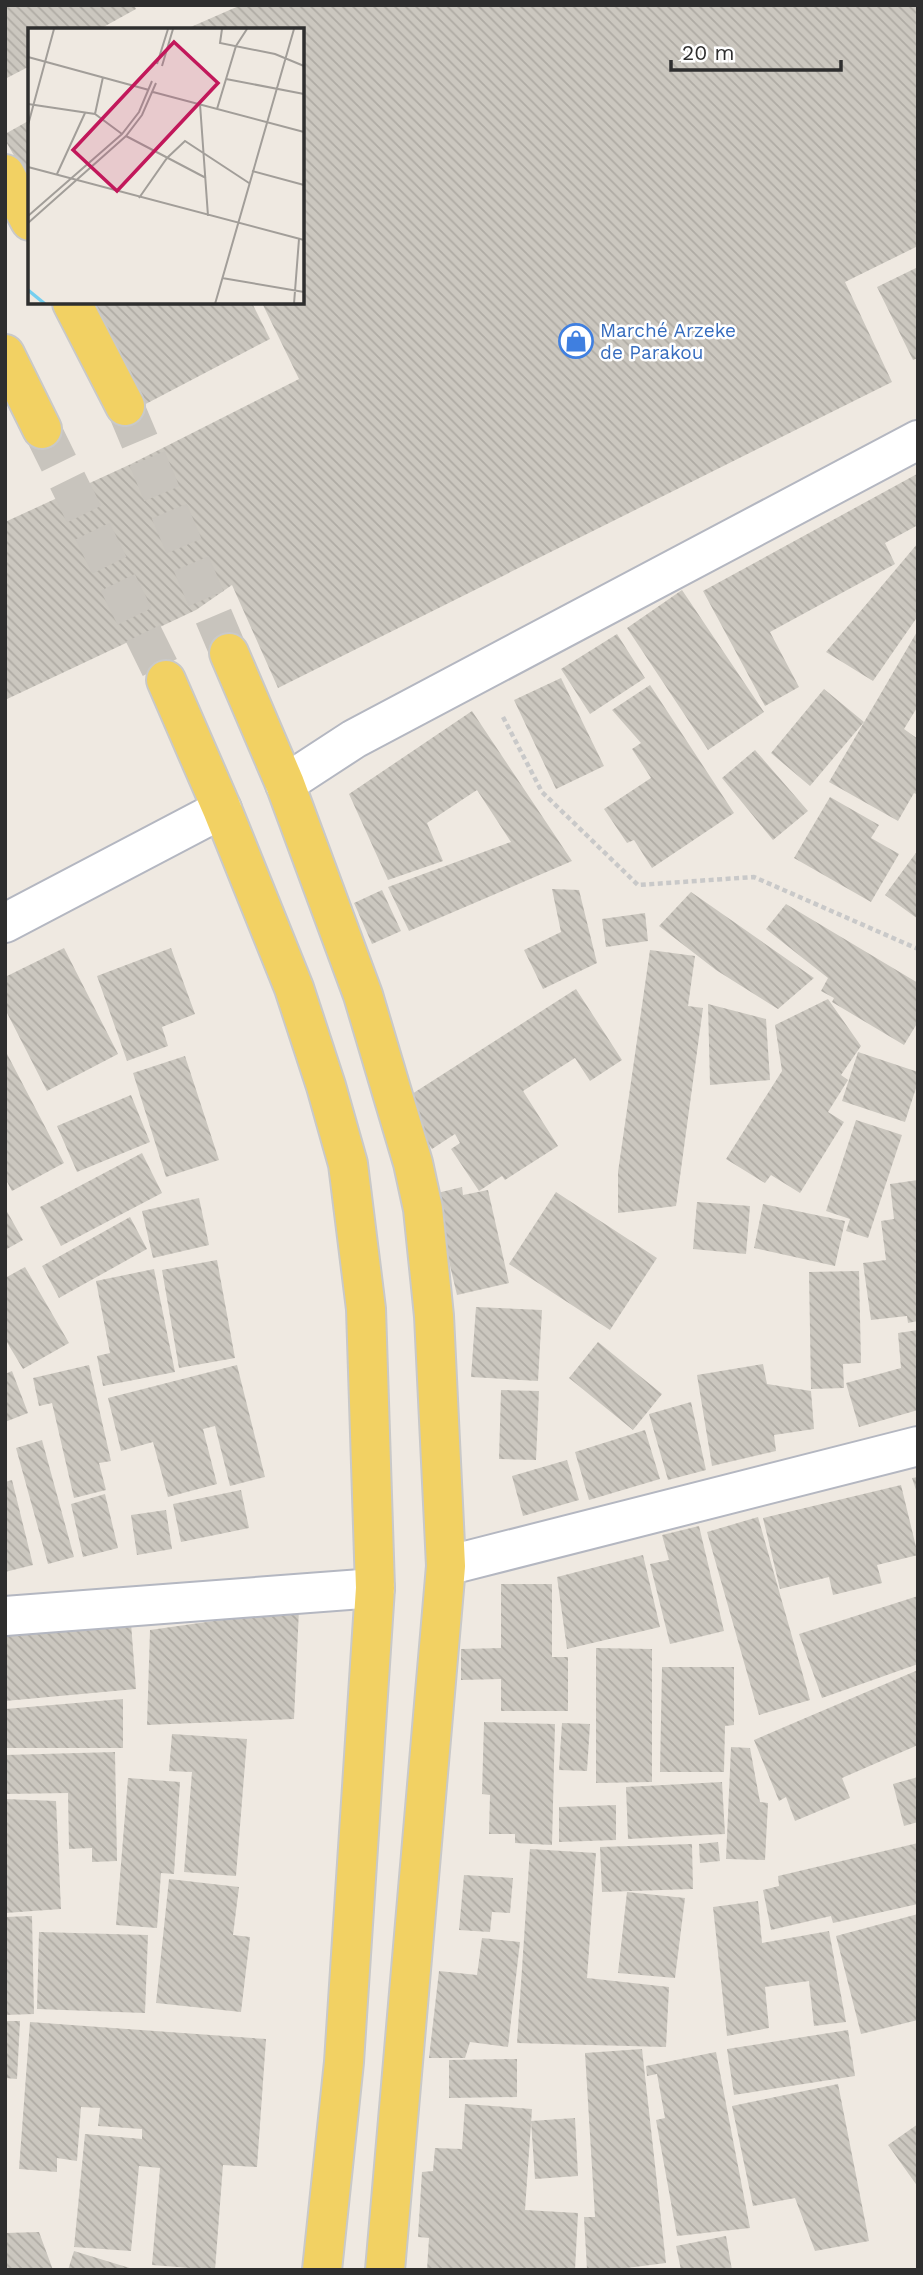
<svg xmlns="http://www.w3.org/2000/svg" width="923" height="2275" viewBox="0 0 923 2275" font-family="'Work Sans',sans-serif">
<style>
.building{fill:url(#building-back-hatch)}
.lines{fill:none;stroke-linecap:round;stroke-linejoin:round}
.primary-tunnel{stroke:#c8c4bd;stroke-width:38;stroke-dasharray:38 19;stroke-linecap:butt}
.minor-casing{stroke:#b4b7c1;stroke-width:42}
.primary-casing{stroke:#c9c9c9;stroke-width:42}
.path{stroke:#c9c9c9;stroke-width:4.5;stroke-dasharray:5 3.5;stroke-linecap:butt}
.minor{stroke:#fff;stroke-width:38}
.primary{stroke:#f2d163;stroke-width:38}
.labels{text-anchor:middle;stroke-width:5;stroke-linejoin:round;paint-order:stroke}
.shop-label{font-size:19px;fill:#366cbe;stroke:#fff;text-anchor:start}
.inset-river{fill:none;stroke:#75cff0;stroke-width:3.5}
.inset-road{fill:none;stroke:#a29e99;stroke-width:2}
.view{fill:#c2185b;fill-opacity:0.15;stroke:#c2185b;stroke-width:3.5}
.inset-edge{fill:none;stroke:#2e2e2e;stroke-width:3.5}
</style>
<defs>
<pattern id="building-back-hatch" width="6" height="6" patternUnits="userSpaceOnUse" patternTransform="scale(1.75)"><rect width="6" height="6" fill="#cbc7bf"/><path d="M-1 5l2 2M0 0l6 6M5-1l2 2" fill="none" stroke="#afaba4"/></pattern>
</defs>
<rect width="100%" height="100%" fill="#efe9e1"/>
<path class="building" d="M5,5H134L136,9L98,30H30V66L5,79Z
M241,5H918V246L845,282L892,382L278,688L232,585L196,610L5,700V522L131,464L299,379L262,303H303V30H184Z
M30,120V183L5,140V134Z
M918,267V358L913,360L877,287Z
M85,303H252L270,339L140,407Z
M917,474L918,525L885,543L895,564L770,632L799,687L765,706L703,591Z
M918,543V616L873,681L826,652Z
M682,590L764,712L708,750L627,628Z
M918,630V706L904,729L918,739V795L914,793L898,821L829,782Z
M617,634L645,678L590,714L561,669Z
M561,678L604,766L556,789L514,700Z
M650,685L734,813L652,868L634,840L627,843L604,809L651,778L632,749L641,743L612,710Z
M824,689L864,722L810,786L771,753Z
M472,711L572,861L409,931L388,887L511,842L477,790L427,823L443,861L388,880L349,794Z
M755,750L808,811L773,840L722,778Z
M830,797L879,825L871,838L899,854L871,902L794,858Z
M918,850V919L885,895Z
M552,889L579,890L597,963L543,989L524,950L561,932Z
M382,890L401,931L372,944L354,903Z
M691,892L814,978L778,1009L716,970L659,926Z
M786,904L918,983V1022L904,1045L832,1002L834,998L821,991L828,978L766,929Z
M645,913L648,941L606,947L602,919Z
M64,948L118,1054L47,1091L5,1009V977Z
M171,948L195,1014L162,1027L168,1046L127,1061L97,976Z
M650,950L695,956L688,1006L703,1008L676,1206L618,1213V1172Z
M576,989L622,1060L590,1081L575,1058L523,1091L558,1146L505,1180L502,1176L479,1191L451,1149L460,1143L455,1134L432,1149L401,1101Z
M828,999L861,1046L841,1075L848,1080L828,1112L844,1122L800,1193L771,1175L765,1183L726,1159L782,1071L775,1025Z
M708,1004L766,1019L770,1080L710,1085Z
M5,1050L64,1163L12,1191L5,1178Z
M858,1052L918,1072V1082L905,1122L842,1101Z
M185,1056L219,1160L166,1177L133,1073Z
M131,1095L150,1142L77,1172L57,1126Z
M856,1120L902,1135L868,1238L846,1231L850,1219L826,1211Z
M142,1153L162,1193L61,1246L40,1207Z
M918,1180V1321L908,1323L907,1316L871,1320L863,1263L886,1260L881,1221L894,1219L890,1184Z
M462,1187L463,1195L488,1190L509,1283L457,1295L433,1194Z
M556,1192L657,1258L610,1330L509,1264Z
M199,1198L209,1245L153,1258L142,1211Z
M697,1202L750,1206L746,1254L693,1249Z
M763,1204L845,1221L835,1266L754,1248Z
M5,1208L23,1240L5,1250Z
M130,1217L147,1249L59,1298L42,1266Z
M217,1260L235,1358L179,1368L162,1270Z
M25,1267L69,1343L23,1369L5,1339V1278Z
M154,1269L175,1372L103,1386L97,1356L110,1353L96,1281Z
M859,1271L861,1363L843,1364L844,1388L811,1389L809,1272Z
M476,1307L542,1310L538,1381L471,1377Z
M918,1330V1410L859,1427L846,1383L901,1368L898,1333Z
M598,1342L662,1394L633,1430L569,1378Z
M763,1364L767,1384L811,1391L814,1429L774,1435L776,1451L712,1466L697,1375Z
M89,1365L111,1461L99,1463L106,1490L74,1498L52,1403L39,1406L33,1378Z
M237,1365L265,1477L230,1486L215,1426L203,1429L217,1484L168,1497L153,1442L121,1451L108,1398Z
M12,1371L28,1413L5,1422V1374Z
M501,1390L539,1391L536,1460L499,1459Z
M691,1402L706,1470L668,1480L649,1414Z
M645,1430L660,1479L589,1500L575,1452Z
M42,1440L74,1557L48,1564L16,1448Z
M567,1460L579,1500L523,1516L512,1476Z
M918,1477V1493H917L912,1478Z
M12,1480L33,1565L5,1572V1482Z
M901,1485L918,1555L877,1565L882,1583L833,1595L829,1577L780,1589L763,1518Z
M241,1490L249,1528L181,1542L173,1504Z
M105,1494L118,1548L83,1557L71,1504Z
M166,1510L172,1549L137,1555L131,1515Z
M758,1517L810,1700L759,1715L707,1532Z
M699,1526L724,1631L670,1644L650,1564L669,1560L662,1535Z
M643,1555L660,1627L567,1649L557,1577Z
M501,1584H552V1657H568V1711H501V1679L461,1680V1649L501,1648Z
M918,1596V1664L822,1698L799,1634Z
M299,1609L294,1719L147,1725L150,1630Z
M131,1623L136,1689L5,1701V1634Z
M596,1648L652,1649V1782L596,1783Z
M662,1667H734V1725L725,1726L724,1772H660Z
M918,1670V1745L842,1778L850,1798L795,1821L786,1797L779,1801L754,1740Z
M123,1699V1748H5V1709Z
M484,1722L555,1724L552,1845L515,1843V1834H489L490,1795L482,1794Z
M562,1723L590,1724L587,1771L559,1770Z
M172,1734L247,1739L236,1876L184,1872L192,1772L169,1771Z
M731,1747L750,1748L760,1802L768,1803L765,1860L726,1859Z
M115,1752L117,1861L92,1862V1848L69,1849L68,1793L5,1794V1755Z
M918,1777V1822L904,1826L893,1784Z
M128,1778L180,1782L174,1874L161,1873L157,1928L116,1925Z
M722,1782L725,1834L628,1839L626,1787Z
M5,1799L56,1801L61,1909L5,1913Z
M616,1805V1840L559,1842V1807Z
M718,1842L720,1861L700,1863L699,1844Z
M918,1843V1904L833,1923L831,1916L771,1930L763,1890L779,1886L778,1876Z
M692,1844L693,1889L602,1892L600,1847Z
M530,1849L596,1853L587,1978L669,1987L666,2047L517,2043Z
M464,1875L513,1878L510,1913L492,1912L490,1932L459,1930Z
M169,1879L239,1887L233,1935L250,1937L241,2012L156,2003Z
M627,1892L685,1898L675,1978L618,1973Z
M758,1901L762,1943L829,1931L846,2022L814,2026L809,1981L765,1987L769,2028L727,2036L713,1907Z
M918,1914V2020L861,2034L836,1936Z
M32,1916L34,2014L5,2015V1917Z
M39,1932L148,1935L145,2013L37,2009Z
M482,1938L520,1942L508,2047L470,2042L465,2058H429L439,1971L477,1975Z
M5,2021H20L17,2079L5,2078Z
M30,2022L266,2039L257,2167L223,2165L215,2270L152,2265L160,2168L139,2166L131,2251L74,2247L85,2134L142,2139V2129L98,2126L100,2108L81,2107L77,2161L57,2158V2172L19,2169Z
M848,2030L855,2076L734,2095L727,2049Z
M642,2049L666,2263L611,2270H587L584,2217H595L585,2053Z
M716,2052L750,2228L677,2236L656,2120L665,2118L657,2074L647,2076L646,2066Z
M517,2059V2097L449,2098V2060Z
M838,2084L869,2241L815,2251L795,2198L753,2206L732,2106Z
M465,2104L532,2109L525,2210L578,2213L575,2270H427L429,2238L418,2237L422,2172L433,2171L435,2148L462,2149Z
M575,2118L578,2176L535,2179L531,2121Z
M918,2124V2187L888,2145Z
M39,2232L53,2270H5V2233Z
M726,2236L732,2270H681L676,2246Z
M74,2251L133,2269V2270H68Z"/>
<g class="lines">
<path class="primary-tunnel" d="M125,406L229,653
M42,429L166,680"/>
<g class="minor-casing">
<path id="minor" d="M285,784L354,739L918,440
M5,923L222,809
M446,1566L918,1446
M5,1616L375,1588"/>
</g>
<g class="primary-casing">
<path id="primary" d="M5,174L30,221
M72,303L125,406
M5,354L42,429
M229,653L285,784L363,995L413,1163L423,1209L434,1316L446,1566L385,2270
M166,680L222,809L294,988L326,1086L348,1164L366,1309L375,1588L344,2062L322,2270"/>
</g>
<path class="path" d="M503,717L542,792L638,885L754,877L918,949"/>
<use href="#minor" class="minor"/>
<use href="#primary" class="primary"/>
</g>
<defs>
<g id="shop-ring" transform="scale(1.75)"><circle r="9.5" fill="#fff" stroke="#3f7fe0" stroke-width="1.5"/><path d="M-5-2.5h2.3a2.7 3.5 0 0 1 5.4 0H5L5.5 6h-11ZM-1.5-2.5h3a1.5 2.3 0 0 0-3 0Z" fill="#3f7fe0"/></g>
</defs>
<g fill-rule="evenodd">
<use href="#shop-ring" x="576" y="341"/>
</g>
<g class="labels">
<g class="shop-label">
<text x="600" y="337">Marché Arzeke<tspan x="600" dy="22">de Parakou</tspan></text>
</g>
</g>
<g transform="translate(28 28)">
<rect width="276" height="276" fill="#efe9e1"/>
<path class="inset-river" d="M0,262L17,276"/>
<path class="inset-road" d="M194,1L192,15L247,26L276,38M0,29L121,62M129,36L140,1M134,38L145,1M198,51L276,66M125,64L276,104M0,76L67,86L94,106M172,76L180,188M189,81L208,18L219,1M67,86L75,49M0,97L26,1M98,108L178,150M0,139L276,212M224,143L276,157M29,146L57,85M111,170L139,130L157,113L221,155M0,188L94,106L111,84L124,53M0,195L98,108L114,87L128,55M194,250L276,264M187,276L266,1M266,276L271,211"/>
<path class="view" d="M146,14L190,55L89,163L45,122Z"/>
<rect width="276" height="276" class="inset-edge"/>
</g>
<rect width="923" height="2275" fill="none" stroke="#2e2e2e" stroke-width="14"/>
<path d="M671 60v10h170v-10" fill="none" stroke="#2e2e2e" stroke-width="3.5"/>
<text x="682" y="60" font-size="21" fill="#2e2e2e" stroke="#ffffff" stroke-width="5" paint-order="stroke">20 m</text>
</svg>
